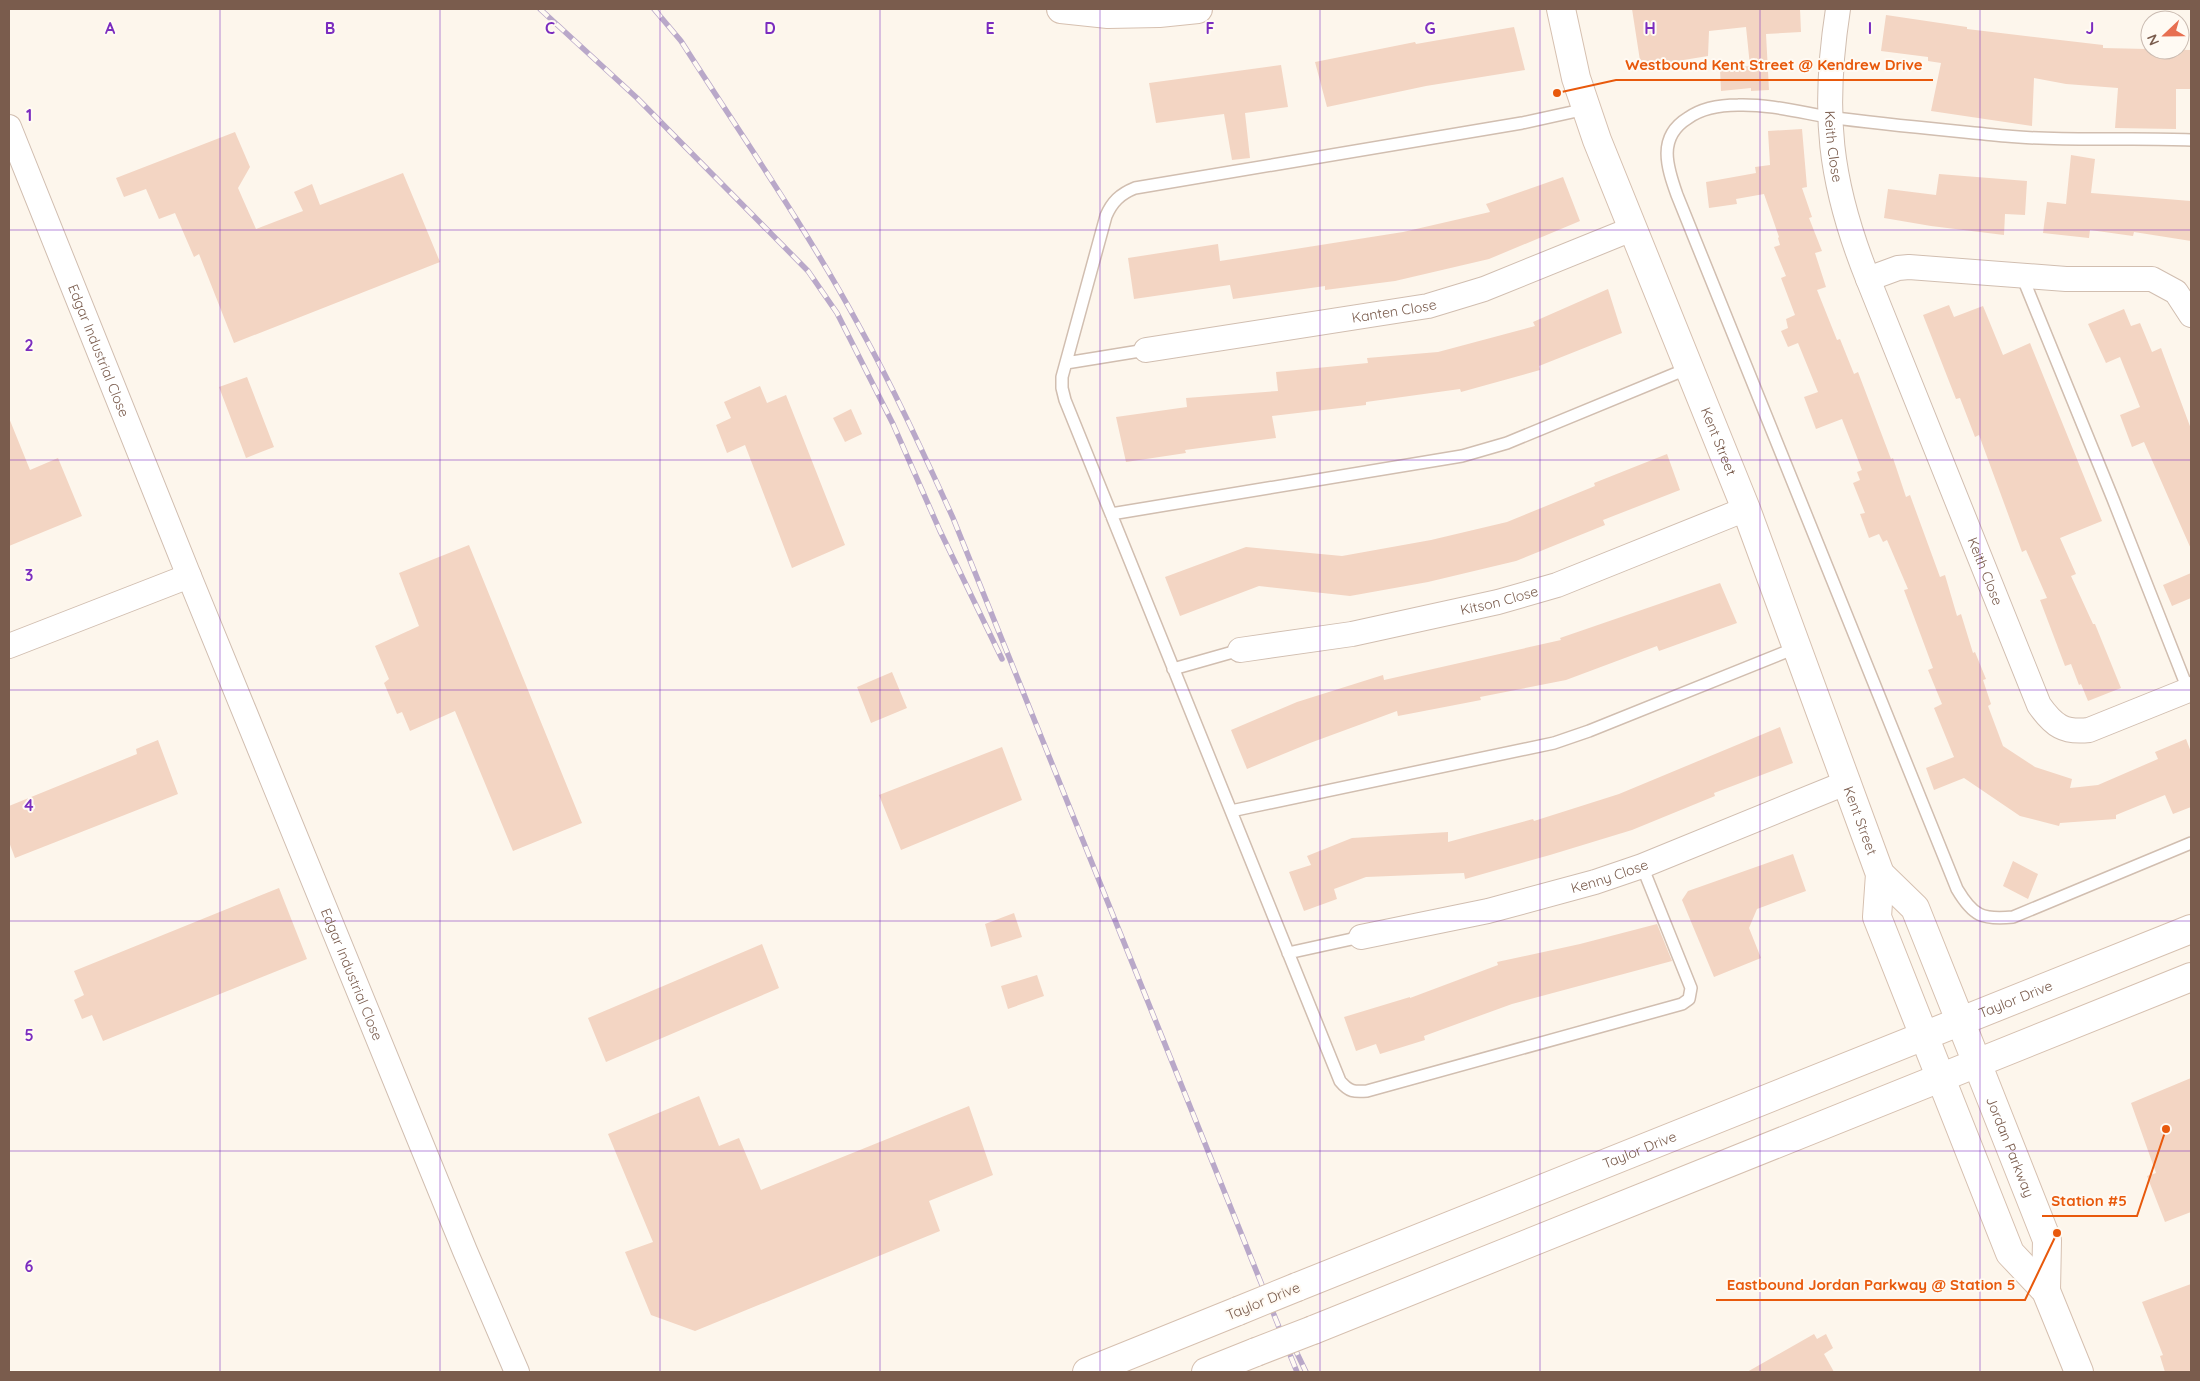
<svg xmlns="http://www.w3.org/2000/svg" width="2200" height="1381" viewBox="0 0 2200 1381" font-family="Quicksand,sans-serif">
<style>
.building{fill:#f3d5c3}
.lines{fill:none;stroke-linecap:round;stroke-linejoin:round}
.lane-casing{stroke:#d1beb0;stroke-width:14}
.street-casing{stroke:#d1beb0;stroke-width:26}
.secondary-casing{stroke:#d6c0b0;stroke-width:30}
.lane{stroke:#fff;stroke-width:11}
.street{stroke:#fff;stroke-width:24}
.secondary{stroke:#fff;stroke-width:28}
.rail-casing{stroke:#b9a8c9;stroke-width:5.5}
.rail{stroke:#fffaf3;stroke-width:4;stroke-dasharray:11;stroke-linecap:butt}
.secondary-bridge-casing{stroke:#d6c0b0;stroke-width:30;stroke-linecap:butt}
.secondary-bridge{stroke:#fff;stroke-width:28}
.grid{fill:none;stroke:#7b2cbf;stroke-width:1;stroke-opacity:0.55}
.labels{text-anchor:middle;stroke-width:4;stroke-linejoin:round;paint-order:stroke}
.street-label{font-size:14px;fill:#7a5c4d;stroke:#fffaf3}
.grid-label{font-size:16px;text-anchor:middle;font-weight:bold;fill:#7b2cbf;stroke:#fffaf3;stroke-width:4;stroke-linejoin:round;paint-order:stroke}
.leader{fill:none;stroke:#e8590c;stroke-width:2}
.callout-dot{fill:#e8590c;stroke:#fffaf3;stroke-width:2}
.callout-label{font-size:15px;text-anchor:middle;font-weight:bold;fill:#e8590c;stroke:#fffaf3;stroke-width:4;stroke-linejoin:round;paint-order:stroke}
</style>
<rect width="100%" height="100%" fill="#fdf6ec"/>
<path class="building" d="M1632,9H1800L1801,32L1766,34L1769,90L1751,91V88L1721,91L1720,69L1750,66L1746,27L1709,31L1708,56L1641,67Z
M1886,15L1967,27V29L2103,45V48L2191,50V89H2176V129L2115,128L2118,88L2066,84L2034,78L2032,126L1931,111L1941,63L1928,61V57L1881,51Z
M1514,27L1525,70L1426,86L1327,107L1315,62L1415,42L1416,44Z
M1281,65L1288,107L1245,113L1250,158L1232,160L1224,114L1156,123L1149,83Z
M1802,129L1807,187L1802,188L1812,217L1809,218L1822,251L1815,253L1826,287L1817,290L1837,340L1840,339L1854,374L1858,372L1891,459L1893,458L1906,497L1910,495L1940,577L1945,575L1957,616L1961,614L1973,653L1975,652L1986,679L1983,680L1991,704L1988,706L2003,746L2035,767L2072,779L2070,788L2098,785L2158,759L2155,752L2186,739L2191,752V807L2173,814L2165,795L2116,815V819L2060,823L2059,826L2020,816L1964,778L1934,790L1926,768L1954,757L1934,708L1942,704L1928,670L1933,668L1904,590L1908,589L1887,540L1883,542L1879,534L1869,538L1860,514L1865,513L1853,483L1860,480L1857,472L1862,470L1842,419L1816,429L1804,397L1818,392L1798,343L1788,347L1781,331L1788,328L1786,319L1795,315L1781,278L1786,276L1774,247L1780,245L1778,238L1779,237L1764,194L1736,199L1737,204L1709,208L1706,182L1756,173L1755,167L1770,165L1768,131Z
M235,132L250,167L238,188L256,229L303,211L294,192L312,184L320,205L403,173L440,262L234,343L199,254L194,257L175,213L159,219L146,189L124,197L116,178Z
M2071,155L2095,159L2091,193L2191,201V241L2134,232L2133,236L2090,230L2089,238L2043,233L2047,202L2066,204Z
M1939,174L2027,181L2025,215L2005,214L2004,235L1931,226L1884,218L1888,189L1936,195Z
M1563,177L1580,221L1489,259L1395,281L1325,290V286L1233,299L1230,285L1134,299L1128,258L1218,244L1220,261L1403,232L1490,212L1486,204Z
M1608,289L1622,333L1539,366L1540,370L1461,392L1460,389L1366,402V405L1272,416L1276,438L1185,450L1186,453L1126,462L1116,417L1187,407L1186,398L1278,391L1276,372L1368,363L1367,358L1438,352L1535,326L1533,322Z
M1949,305L1954,317L1983,306L2003,355L2030,343L2102,521L2060,538L2076,574L2071,576L2093,624H2095L2121,688L2088,701L2081,684L2079,685L2071,664L2065,666L2040,600L2047,598L2026,550L2022,552L1979,435L1975,437L1960,398L1956,399L1923,315Z
M2124,309L2131,326L2140,323L2152,352L2161,348L2191,429V549L2144,442L2132,447L2120,415L2140,407L2120,357L2106,363L2088,324Z
M247,377L274,447L246,458L219,387Z
M760,386L767,403L786,395L845,545L792,568L745,445L727,453L716,425L731,418L724,402Z
M851,409L862,434L845,442L833,418Z
M9,418L30,470L58,458L82,516L9,546Z
M1667,454L1680,490L1603,520L1605,525L1516,561L1428,582L1350,596L1259,586L1180,616L1165,577L1246,547L1342,556L1431,540L1507,522L1595,486L1594,483Z
M469,545L582,823L513,851L455,711L410,731L402,712L397,714L384,683L389,679L375,646L419,626L399,573Z
M2191,573V598L2172,606L2163,585Z
M1720,583L1737,623L1659,651L1657,646L1566,680L1480,697L1481,700L1398,716L1397,711L1310,743L1247,769L1231,730L1297,702L1383,675L1384,680L1561,640L1560,638Z
M892,672L907,708L871,723L857,687Z
M1780,727L1793,763L1714,793L1715,796L1632,830L1550,855L1465,879L1464,873L1366,877L1334,889L1337,899L1304,911L1289,872L1311,865L1307,856L1352,838L1448,832V842L1533,819L1534,821L1619,794Z
M158,740L178,794L15,858L9,842V806L137,754L136,749Z
M1002,747L1022,800L901,850L879,795Z
M1793,854L1806,891L1757,909L1749,928L1761,958L1714,977L1682,900L1688,891Z
M2013,861L2038,874L2028,899L2003,886Z
M279,888L307,959L103,1041L92,1015L82,1019L74,1000L84,995L74,971Z
M1014,913L1022,937L991,947L985,924Z
M1657,924L1672,961L1512,1004L1424,1036L1425,1040L1380,1054L1376,1044L1356,1051L1344,1017L1410,997V998L1498,965L1497,962L1580,944Z
M762,944L779,988L606,1062L588,1018Z
M1037,975L1044,996L1008,1009L1001,986Z
M2191,1078V1212L2165,1222L2147,1176L2156,1173L2131,1103Z
M699,1096L719,1146L739,1138L761,1190L969,1106L993,1175L929,1201L940,1231L695,1331L651,1315L625,1252L653,1242L608,1134Z
M2191,1284V1372H2165L2160,1356L2163,1355L2142,1302Z
M1814,1334L1817,1339L1826,1334L1833,1348L1824,1354L1834,1372H1747Z"/>
<g class="lines">
<g class="lane-casing">
<path id="lane" d="M1586,109L1522,123L1135,188C1120,194 1112,202 1106,216L1062,377V388L1065,400L1340,1081C1349,1092 1354,1092 1367,1091L1682,1004L1689,999L1691,988L1642,866
M2191,140C2129,137 2067,142 2006,136C1947,130 1887,125 1828,117C1799,112 1768,104 1738,105C1722,105 1702,108 1688,118C1657,137 1667,167 1677,195L1957,889C1973,916 1982,920 2013,917L2191,843
M2022,276L2113,499L2189,692
M1066,363L1146,350
M1111,514L1462,456L1507,443L1689,368
M1173,669L1240,650
M1231,811L1554,743L1589,731L1798,647
M1288,953L1361,937"/>
</g>
<g class="street-casing">
<g id="street">
<path id="s1" d="M1838,9C1822,112 1829,182 1868,279"/>
<path id="s2" d="M9,127L189,576L465,1251L517,1372"/>
<path id="s3" d="M2191,315L2176,292L2152,279H2066L1909,267L1898,268L1868,279L2039,705C2054,726 2064,733 2089,730L2191,689"/>
<path id="s4" d="M1146,350L1428,306L1484,289L1632,229"/>
<path d="M9,646L189,576"/>
<path id="s5" d="M1240,650L1352,634L1498,602L1557,585L1746,509"/>
<path id="s6" d="M1361,937L1488,911L1595,882L1642,866L1848,782"/>
</g>
</g>
<g class="secondary-casing">
<g id="secondary">
<path d="M1061,9L1108,14L1159,13L1198,9"/>
<path id="s7" d="M1561,9L1576,78L1597,140L1746,509L1880,874L1877,917L2010,1253L2046,1291L2079,1372"/>
<path id="s8" d="M1880,874L1915,908L1977,1063L2047,1240L2046,1291"/>
<path id="s9" d="M1297,1287L2191,929"/>
<path d="M1313,1330L2191,977"/>
<path d="M1087,1372L1238,1311"/>
<path d="M1206,1372L1256,1352"/>
</g>
</g>
<use href="#lane" class="lane"/>
<use href="#street" class="street"/>
<use href="#secondary" class="secondary"/>
<g class="rail-casing">
<path id="rail" d="M540,9L637,98L808,271L837,313L893,424L940,531L1002,659
M654,9L681,41C741,135 805,226 858,324C893,387 923,452 953,518L1297,1372
M1293,1345L1306,1372"/>
</g>
<use href="#rail" class="rail"/>
<g class="secondary-bridge-casing">
<path id="secondary-bridge" d="M1238,1311L1297,1287
M1256,1352L1313,1330"/>
</g>
<use href="#secondary-bridge" class="secondary-bridge"/>
</g>
<path class="grid" d="M220,9V1372M440,9V1372M660,9V1372M880,9V1372M1100,9V1372M1320,9V1372M1540,9V1372M1760,9V1372M1980,9V1372M9,230H2191M9,460H2191M9,690H2191M9,921H2191M9,1151H2191"/>
<g class="labels">
<g class="street-label">
<text dy="5" stroke="none"><textPath href="#s1" startOffset="138">Keith Close</textPath></text>
<text dy="5" stroke="none"><textPath href="#s4" startOffset="251">Kanten Close</textPath></text>
<text dy="5" stroke="none"><textPath href="#s2" startOffset="241">Edgar Industrial Close</textPath></text>
<text dy="5" stroke="none"><textPath href="#s7" startOffset="461">Kent Street</textPath></text>
<text dy="5" stroke="none"><textPath href="#s3" startOffset="656">Keith Close</textPath></text>
<text dy="5" stroke="none"><textPath href="#s5" startOffset="264">Kitson Close</textPath></text>
<text dy="5" stroke="none"><textPath href="#s7" startOffset="866">Kent Street</textPath></text>
<text dy="5" stroke="none"><textPath href="#s6" startOffset="256">Kenny Close</textPath></text>
<text dy="5" stroke="none"><textPath href="#s2" startOffset="914">Edgar Industrial Close</textPath></text>
<text dy="5" stroke="none"><textPath href="#s9" startOffset="774">Taylor Drive</textPath></text>
<text dy="5" stroke="none"><textPath href="#s8" startOffset="306">Jordan Parkway</textPath></text>
<text dy="5" stroke="none"><textPath href="#s9" startOffset="369">Taylor Drive</textPath></text>
<text transform="translate(1263 1301) rotate(-22)" y="5">Taylor Drive</text>
</g>
</g>
<g class="grid-label">
<text x="110" y="34">A</text>
<text x="330" y="34">B</text>
<text x="550" y="34">C</text>
<text x="770" y="34">D</text>
<text x="990" y="34">E</text>
<text x="1210" y="34">F</text>
<text x="1430" y="34">G</text>
<text x="1650" y="34">H</text>
<text x="1870" y="34">I</text>
<text x="2090" y="34">J</text>
<text x="29" y="121">1</text>
<text x="29" y="351">2</text>
<text x="29" y="581">3</text>
<text x="29" y="811">4</text>
<text x="29" y="1041">5</text>
<text x="29" y="1272">6</text>
</g>
<path class="leader" d="M1557 93L1616 80H1933M2166 1129L2137 1216H2042M2057 1233L2025 1300H1716"/>
<g class="callout-dot">
<circle cx="1557" cy="93" r="5"/>
<circle cx="2166" cy="1129" r="5"/>
<circle cx="2057" cy="1233" r="5"/>
</g>
<g class="callout-label">
<text x="1774" y="70">Westbound Kent Street @ Kendrew Drive</text>
<text x="2089" y="1206">Station #5</text>
<text x="1871" y="1290">Eastbound Jordan Parkway @ Station 5</text>
</g>
<rect width="2200" height="1381" fill="none" stroke="#7a5c4d" stroke-width="20"/>
<g transform="translate(2165 35) rotate(248)"><circle r="24" fill="#fffaf3" stroke="#cabbb1"/>
<path d="M0-4L9 19L0 12L-9 19Z" fill="#e76f51"/>
<text y="-8" font-size="14" font-weight="bold" text-anchor="middle" fill="#7a5c4d">N</text>
</g>
</svg>
